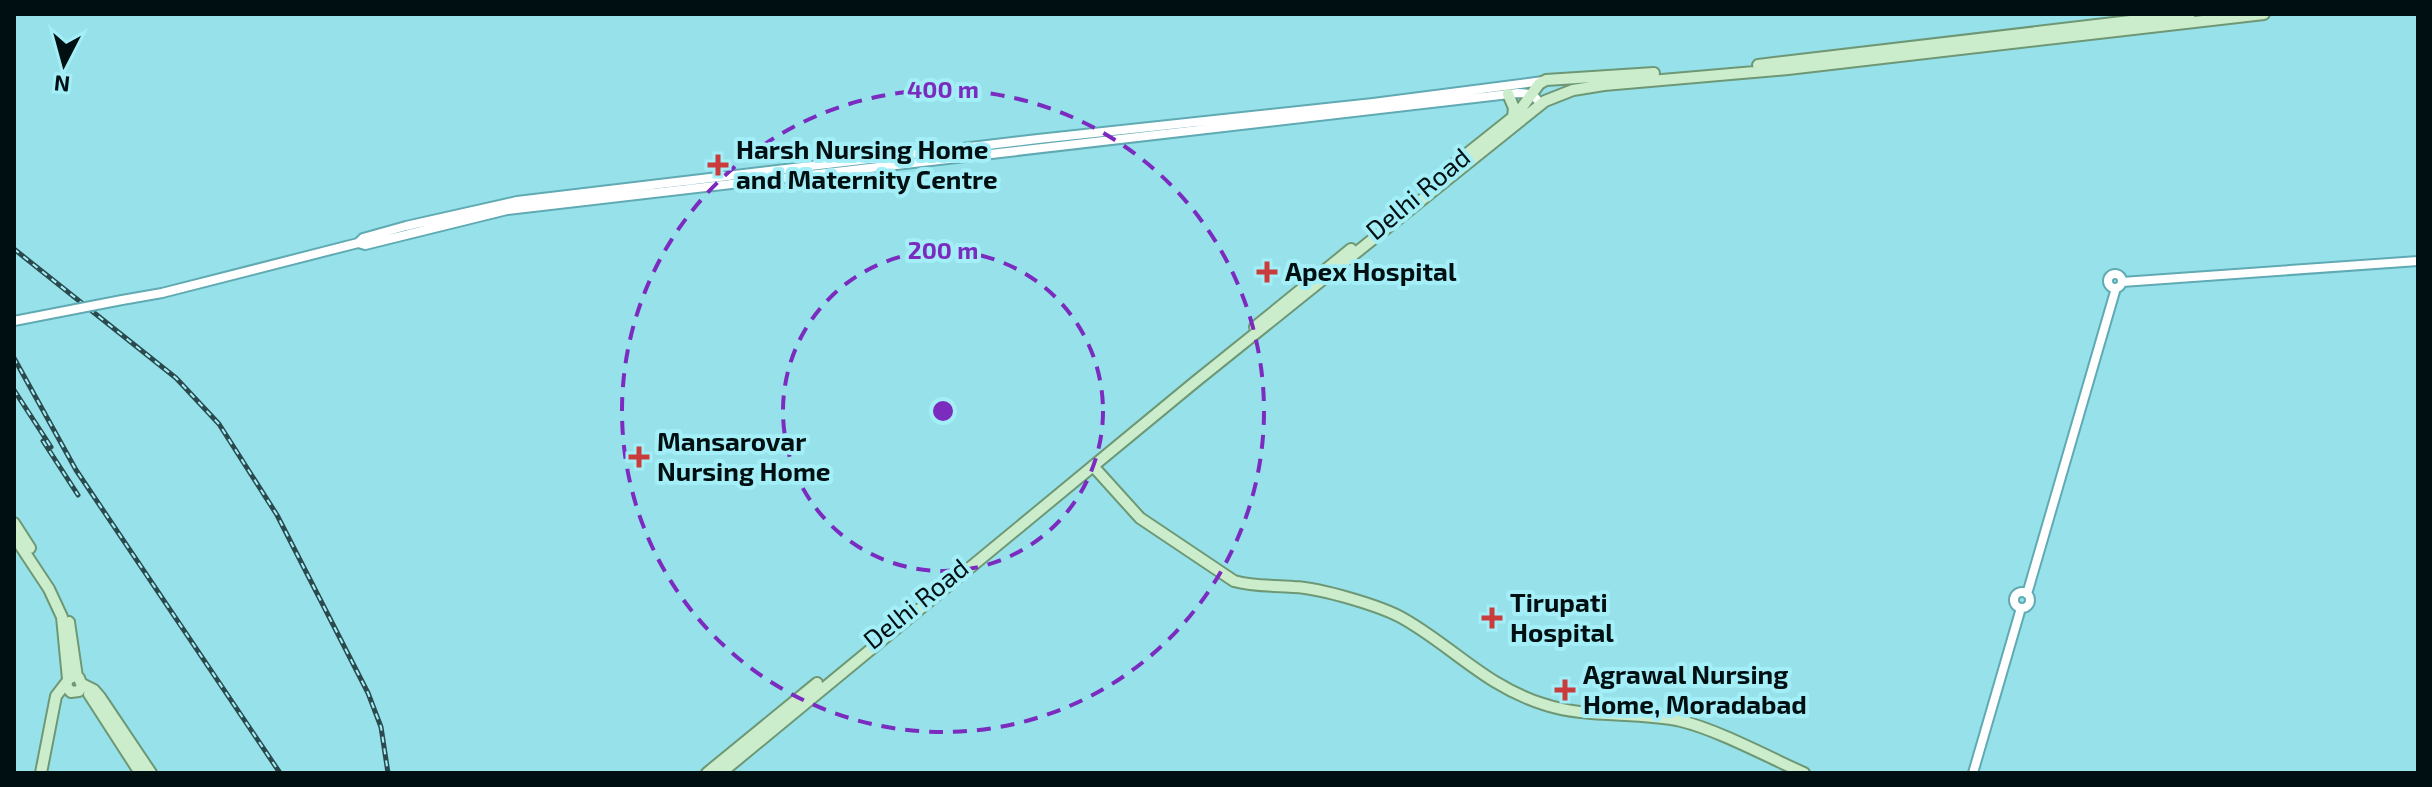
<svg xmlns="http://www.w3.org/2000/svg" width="2432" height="787" viewBox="0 0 2432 787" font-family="'Exo 2',sans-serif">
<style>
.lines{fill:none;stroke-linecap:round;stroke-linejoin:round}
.minor-casing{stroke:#60aab3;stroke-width:12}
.major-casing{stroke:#6e9875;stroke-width:14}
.minor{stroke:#fff;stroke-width:8}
.major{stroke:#ccedcc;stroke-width:10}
.rail-casing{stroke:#2a4a4e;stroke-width:5}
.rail{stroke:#a4eff7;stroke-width:2;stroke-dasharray:6;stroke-linecap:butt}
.minor-bridge-casing{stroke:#60aab3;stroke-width:12;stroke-linecap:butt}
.minor-bridge{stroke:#fff;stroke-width:8}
.ring{fill:none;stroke:#7b2cbf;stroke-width:4;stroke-dasharray:14 10}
.poi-dot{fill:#ca3b3b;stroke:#a4eff7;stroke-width:3}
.labels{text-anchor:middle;stroke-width:8;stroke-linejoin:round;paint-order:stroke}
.poi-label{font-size:26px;font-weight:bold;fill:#001012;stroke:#a4eff7;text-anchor:start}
.street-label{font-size:26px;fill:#001012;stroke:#a4eff7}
.centre{fill:#7b2cbf;stroke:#a4eff7;stroke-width:4}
.ring-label{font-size:24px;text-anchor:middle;font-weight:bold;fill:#7b2cbf;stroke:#a4eff7;stroke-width:8;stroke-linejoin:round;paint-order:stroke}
</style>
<rect width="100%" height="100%" fill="#97e2ea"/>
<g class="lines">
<g class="minor-casing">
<path id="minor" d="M358,243L363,238L406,226L517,201L1038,139L1373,103L1543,81
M2108 281a7 7 0 1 1 14 0a7 7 0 1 1-14 0Z
M2122,282L2418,261
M122,300L162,293L358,243L365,245L507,210L1518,93L1532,94L1541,104
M2014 600a8 8 0 1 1 16 0a8 8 0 1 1-16 0Z
M2027,594L2116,288
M1973,773L2021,608"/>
</g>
<g class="major-casing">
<path id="major" d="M1758,65L2190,14
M1508,94L1514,108L1513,117
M1453,165L1517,114L1539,84L1546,80L1654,73
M1255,327L1351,249
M1093,466L1140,518L1234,581C1255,587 1273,585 1294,587C1320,588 1382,606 1404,619C1453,647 1486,686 1543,704C1587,719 1636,711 1681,721C1718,730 1768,757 1804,773
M14,523L30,548
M14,536L49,589L62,617L68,679L66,686L71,692L79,691L82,686L79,678L75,676L68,679
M69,622L77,677
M82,684L94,690L100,697L151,773
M89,694L140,773
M41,773L56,696L66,683
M707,773L817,683
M721,773L1195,382L1545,101L1573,90L1604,85L1788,69L2264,14"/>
</g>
<use href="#minor" class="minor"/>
<use href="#major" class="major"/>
<g class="rail-casing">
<path id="rail" d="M14,249L176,378L219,424L277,515L368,693L381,727L388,773
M14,358L76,470L280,773
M14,390L51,447
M43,441L78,495"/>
</g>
<use href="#rail" class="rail"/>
<g class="minor-bridge-casing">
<path id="minor-bridge" d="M14,321L122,300"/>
</g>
<use href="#minor-bridge" class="minor-bridge"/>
</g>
<g class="ring">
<circle cx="943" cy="411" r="160"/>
<circle cx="943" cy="411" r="321"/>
</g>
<g class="poi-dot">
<path d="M714 153h8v8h8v8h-8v8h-8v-8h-8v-8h8z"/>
<path d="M1263 260h8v8h8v8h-8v8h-8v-8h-8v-8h8z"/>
<path d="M635 445h8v8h8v8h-8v8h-8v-8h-8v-8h8z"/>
<path d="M1488 606h8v8h8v8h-8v8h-8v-8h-8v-8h8z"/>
<path d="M1561 678h8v8h8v8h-8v8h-8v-8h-8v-8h8z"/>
</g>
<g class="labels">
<g class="poi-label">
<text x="736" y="159">Harsh Nursing Home<tspan x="736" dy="30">and Maternity Centre</tspan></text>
<text x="1285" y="281">Apex Hospital</text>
<text x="657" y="451">Mansarovar<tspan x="657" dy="30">Nursing Home</tspan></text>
<text x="1510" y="612">Tirupati<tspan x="1510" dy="30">Hospital</tspan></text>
<text x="1583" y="684">Agrawal Nursing<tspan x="1583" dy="30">Home, Moradabad</tspan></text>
</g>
<g class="street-label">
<text transform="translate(1418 194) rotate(-40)" y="9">Delhi Road</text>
<text transform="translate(916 604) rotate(-39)" y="9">Delhi Road</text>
</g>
</g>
<circle cx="943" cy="411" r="12" class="centre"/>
<g class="ring-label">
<text x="943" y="98">400 m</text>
<text x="943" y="259">200 m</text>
</g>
<rect width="2432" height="787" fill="none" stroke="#001012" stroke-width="32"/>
<g transform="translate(64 64) rotate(186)" stroke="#a4eff7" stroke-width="6" paint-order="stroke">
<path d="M0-6L14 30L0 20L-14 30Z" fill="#001012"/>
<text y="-12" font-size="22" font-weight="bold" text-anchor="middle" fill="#001012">N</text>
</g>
</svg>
